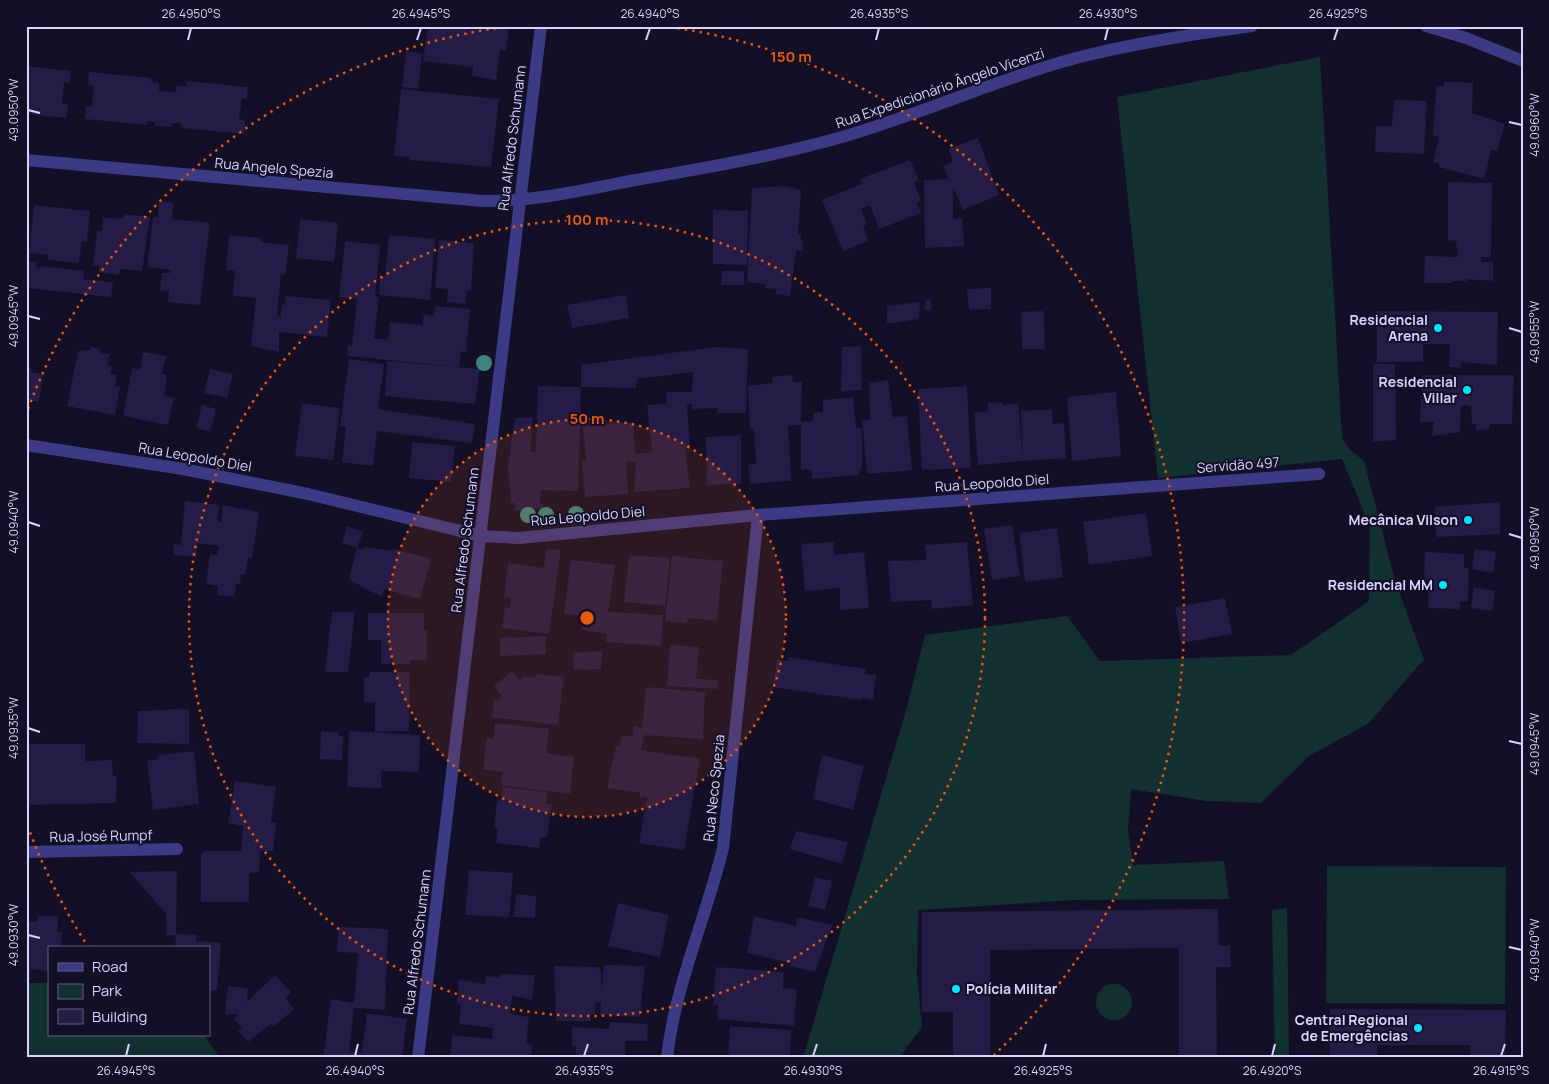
<svg xmlns="http://www.w3.org/2000/svg" width="1549" height="1084" viewBox="0 0 1549 1084" font-family="Manrope,sans-serif">
<style>
.green{fill:#12302f}
.building{fill:#241b47}
.lines{fill:none;stroke-linecap:round;stroke-linejoin:round}
.street{stroke:#3d3a85;stroke-width:12}
.tree{fill:#3d827b}
.ticks{fill:none;stroke:#d9d4ff;stroke-width:2}
.ring{fill:none;stroke:#e8590c;stroke-width:2.5;stroke-dasharray:2.5 5}
.poi-dot{fill:#00e5ff;stroke:#130f26;stroke-width:2}
.labels{text-anchor:middle;stroke-width:4;stroke-linejoin:round;paint-order:stroke}
.street-label{font-size:14px;fill:#d9d4ff;stroke:#130f26}
.poi-label{font-size:14px;font-weight:bold;fill:#d9d4ff;stroke:#130f26;text-anchor:end}
.centre{fill:#e8590c;stroke:#130f26;stroke-width:2.5}
.ring-label{font-size:15px;text-anchor:middle;font-weight:bold;fill:#e8590c;stroke:#130f26;stroke-width:4;stroke-linejoin:round;paint-order:stroke}
.neatline{fill:none;stroke:#d9d4ff;stroke-width:2}
.ticks-label{font-size:12px;text-anchor:middle;fill:#d9d4ff}
</style>
<rect width="100%" height="100%" fill="#130f26"/>
<path class="green" d="M1320,57L1342,438L1350,450L1364,461L1396,584L1424,659L1369,723L1309,756L1261,803L1206,801L1131,789L1128,830L1133,865L1224,861L1229,899L1076,900L918,910L917,975L922,1027L899,1058H803L907,707L925,635L1067,616L1100,661L1291,655L1369,601L1370,527L1342,459L1158,478L1117,97Z
M1327,866L1506,867L1505,1004L1326,1003Z
M1287,908L1289,1058H1275L1272,910Z
M26,983H49V1035H204L220,1058H26Z
M1096 1002a18 18 0 1 1 36 0a18 18 0 1 1-36 0Z"/>
<path class="building" d="M428,26L478,30V26L509,28L506,50H500L496,80L472,76L473,67L423,61Z
M406,51L422,54L418,89L402,87Z
M26,66L71,71L70,83L64,82L62,104H68L66,118L26,114Z
M89,72L151,78V82L159,83V91L176,92L177,86H186L187,81L248,87L247,99L242,98L239,119L245,120L244,134L181,128V123H173L172,127L155,126V122L147,121L146,125L85,119L86,106L92,107L94,86L88,85Z
M1444,81L1473,83L1472,113L1505,124L1497,151L1491,150L1484,179L1439,167V164L1433,162L1439,137L1433,136L1436,86H1444Z
M401,89L499,99L491,167L410,160V157L394,156Z
M1394,100L1427,101L1424,154L1375,152L1376,126H1392Z
M978,138L999,195L963,210L953,187V219L962,218L964,246L925,248L924,180L949,179L943,166L953,161L948,149Z
M910,160L919,180L914,182L921,201L917,203L921,213L879,229L870,205L861,209L867,224L863,226L868,241L843,251L822,200L862,184L860,179Z
M1448,182L1492,183L1491,257H1481V262H1493V281L1466,279L1467,281H1453L1452,283H1424L1425,256L1458,257L1456,241L1448,240Z
M785,186L801,190L798,234H801V241H803V251H796L790,296L776,294V289L765,288V284L747,282L752,188Z
M159,201L174,203L172,219L210,223L200,305L168,302L169,291L160,290L162,273H170L171,270L147,267L153,217H158Z
M34,205L90,211L87,242L82,241L79,263L48,260V255L29,253Z
M713,210L748,211L747,265L713,264Z
M124,214L150,217L142,271L120,269L119,275L99,272V266H93L97,231H102L103,217L123,219Z
M300,219L338,223L334,262L296,258Z
M229,235L261,238V242L289,245L285,275L281,274L277,315L280,316V322L282,305H285L286,296L331,300L327,337L279,332V352L251,346L256,298L233,296L235,271L226,270Z
M389,235L435,239L430,300L379,295L380,277H385Z
M439,240L474,243L471,291H467L465,304L447,302L448,289L435,288Z
M345,241L380,245L375,297H379L374,338L388,340L390,322L422,325L424,314L434,316L435,306L470,309L466,352L461,351L459,367L347,356L348,345L352,346L357,299L339,297Z
M26,261L37,262L36,268L40,269V266L84,271L83,279L113,282L111,297L26,288Z
M722,271H744V285H721Z
M991,288V309L969,310L967,289Z
M626,295L629,318L572,328L567,305Z
M931,299V311L925,310V300Z
M920,302L919,319L887,324V306Z
M1044,311L1045,349H1022L1021,312Z
M1377,311L1498,312L1497,365L1461,362V368L1449,367L1450,344H1423V362H1377Z
M861,346L862,390L841,391L842,347Z
M91,347L101,349L100,353L110,354L107,365L112,366L110,374L117,375L115,386L120,387L115,415L67,406L78,351L91,350Z
M716,347L748,349L746,413H717V408L692,409V404H687L690,448L685,449L690,488L634,492L636,461L626,462L628,494L585,497L582,461H586L583,426L633,422L635,454L652,452L647,405L667,404L666,392H692L693,372L637,379L636,388L581,387V365Z
M143,352L166,356L162,374L167,375L164,396L174,398L168,425L123,416L132,368L140,370Z
M349,359L384,364L378,409L475,424L472,443L377,431L373,466L342,462L346,427L340,426Z
M387,361L480,369L475,404L385,396Z
M1373,364H1395L1396,440L1373,442Z
M26,366L31,367V372L43,374L39,402L26,400Z
M210,369L233,374L227,398L204,393Z
M792,375L793,382H802L801,422L813,421V413L823,412V400L853,397L856,428L862,429V470H860L859,475L812,479L811,469L801,470V425L788,426L791,481L750,484L748,465L756,464L754,429H750L748,386L773,383L772,377Z
M1422,375H1514L1512,424H1490L1489,429L1476,431V424H1472L1471,406L1461,405L1460,432L1432,436L1434,422L1420,423Z
M888,380L893,417L907,416L912,470L867,474L862,420L870,419L869,383Z
M538,386L581,387L578,491L541,490L540,503H543V510L534,508V511H515V503H511L508,465L515,418L533,417L530,452H536Z
M967,386L971,468L922,470L918,389Z
M1116,392L1121,456L1072,461L1067,397Z
M1001,402L1002,405L1018,403L1023,461L978,465L974,413L988,411V403Z
M302,403L340,408L333,460L295,456Z
M202,405L216,409L210,432L196,428Z
M1052,409L1053,424L1064,423L1066,458L1023,461L1021,411Z
M741,435V484L707,485L706,437Z
M412,442L455,446L451,482L409,478Z
M185,501L219,505L217,521L221,522L223,505L259,512L252,558H248L245,575L241,574L240,584L236,583L234,597L217,595L218,586L206,584L210,554L217,555L219,546L197,543L196,557L173,555L174,544L181,545Z
M1500,502V534L1436,537L1435,507Z
M1146,513L1152,556L1089,565L1083,522Z
M1012,525L1020,576L992,580L984,529Z
M347,526L363,532L357,548L342,543Z
M1057,528L1063,577L1025,582L1019,533Z
M834,542V555L864,552L869,608L840,610V588L805,591L801,544Z
M967,542L973,605L932,609L931,600L891,602L888,561L926,560L925,545Z
M365,547L393,551L394,549L431,559L420,599L384,589L382,596L369,591L349,579L357,548L364,550Z
M561,549L549,634L502,628L505,607L510,608L511,598L504,597L508,563L544,568L546,550Z
M1475,549L1496,552L1493,573L1472,569Z
M1425,552L1464,554V568H1469L1468,601H1460V609L1428,608L1429,591H1417V579L1424,578Z
M629,555L670,558L665,606L624,602Z
M672,556L723,561L717,621L688,618L687,623L665,621Z
M571,560L615,565L608,612L663,615L661,646L606,642L607,634L581,630L583,616L564,614Z
M1474,587L1495,591L1492,611L1471,608Z
M1225,598L1232,634L1181,643L1175,607Z
M332,612H355L348,672H325Z
M368,613H424V630H427V660H410V664H381V640H368Z
M546,636V654L500,656V638Z
M670,645L699,647L696,679L718,680L717,689L667,686Z
M602,651L601,669L574,670L573,653Z
M788,657L866,669L865,674L876,675L873,700L862,698L861,700L773,687L777,660L787,661Z
M512,671L520,680L523,677L535,678L536,674L564,677L558,725L492,717L494,700H500L501,695L494,686Z
M370,672H410L409,731L375,732V702H364V677H370Z
M646,687L705,692L703,739L644,735L641,750L700,759L684,850L639,843L647,797L640,798V793L607,788L616,746L619,747L622,735L632,737L634,726L642,728Z
M189,709V744L137,743L138,711Z
M495,723L549,729L546,753L574,757L570,794L501,785L503,772L483,769L487,738L493,739Z
M321,731L339,732V736H343L342,760L320,759Z
M349,731L420,735L419,772L381,771V788L347,787Z
M26,744H85V761L112,760L113,776H117L116,803L26,805Z
M194,751L199,804L153,810L147,761L159,759L158,755Z
M822,755L864,766L853,810L813,799Z
M235,781L276,787L271,823H276L273,851H260L259,872L249,873V902H201V856L204,851H241L243,826L228,823Z
M503,787L547,792L546,804L552,805L547,837H541L539,848L496,843L498,829L494,827L497,802L501,798Z
M796,831L848,842L842,864L790,849Z
M469,870L513,873L509,917L465,915Z
M177,871L176,935H166V914L130,872Z
M815,877L832,881L825,910L808,906Z
M516,894L536,896L535,918L514,917Z
M618,903L669,915L660,957L608,946Z
M1218,909L1219,946H1230L1231,967H1216L1217,1058H1179V948L990,950V1058H953V1012H922V912Z
M38,915L59,917L57,932H62L60,948H49V971L31,969L30,981L26,980V921L37,922Z
M754,916L796,926L797,917L832,925L815,972L790,966L791,963L747,953Z
M339,927L388,929L385,1010L354,1008L349,1051L362,1052L367,1013L407,1019L402,1058H323L331,999L354,1003L358,953L337,952Z
M176,934L197,935L196,941L221,943L217,990H209V948H175Z
M604,965L645,966L640,1017L600,1015L601,1003L595,1002V1014H591V1021H556L554,966L599,967V970H601V993Z
M716,967L784,972L783,988L797,989L794,1026L717,1019L718,1005H713Z
M500,974L535,975L532,1000L512,996L510,1014L529,1017L526,1043L532,1045L531,1058H450L452,1035L492,1039L493,1028L459,1024L461,1005L457,1004L459,980L485,984L486,976L500,977Z
M275,975L291,992L285,998L294,1009L274,1026L271,1024L248,1042L238,1031L242,1027L234,1019L239,1014H225L228,986L248,988L247,1002Z
M1330,1009L1506,1010L1505,1058H1470V1045H1377V1058H1330Z
M610,1022L648,1024L647,1041H625V1058H576V1046H572V1027L609,1029Z
M730,1026L791,1030L790,1058H728Z"/>
<g class="lines">
<path class="street" d="M1426,26L1466,38L1523,61
M26,160L483,201C535,202 586,189 636,180C705,168 775,156 842,137C922,114 997,79 1076,58C1134,43 1193,34 1252,26
M26,445L183,469L308,494L481,536L519,538L758,515L1319,474
M26,852L177,849
M418,1058L541,26
M667,1058C675,985 706,918 723,848L758,515"/>
</g>
<g class="tree">
<circle cx="484" cy="363" r="8"/>
<circle cx="576" cy="514" r="8"/>
<circle cx="528" cy="515" r="8"/>
<circle cx="546" cy="515" r="8"/>
</g>
<path class="ticks" d="M188,40L191,28M417,40L421,28M646,40L650,28M876,40L879,28M1105,40L1108,28M1334,40L1338,28M28,110L40,113M1509,122L1522,125M28,316L40,319M1509,328L1522,332M28,522L40,526M1509,534L1522,538M28,728L40,732M1509,741L1522,744M28,935L40,938M1509,947L1522,950M126,1056L129,1044M355,1056L358,1044M584,1056L588,1044M813,1056L817,1044M1043,1056L1046,1044M1272,1056L1275,1044M1501,1056L1505,1044"/>
<circle cx="587" cy="618" r="199" fill="#e8590c" fill-opacity=".12"/>
<g class="ring">
<circle cx="587" cy="618" r="199"/>
<circle cx="587" cy="618" r="398"/>
<path d="M89 948A597 597 0 0 1 28 827M28 409A597 597 0 0 1 504 27M670 27A597 597 0 0 1 994 1055"/>
</g>
<g class="poi-dot">
<circle cx="1438" cy="328" r="5"/>
<circle cx="1467" cy="390" r="5"/>
<circle cx="1468" cy="520" r="5"/>
<circle cx="1443" cy="585" r="5"/>
<circle cx="956" cy="989" r="5"/>
<circle cx="1418" cy="1028" r="5"/>
</g>
<g class="labels">
<g class="street-label">
<text transform="translate(940 88) rotate(-19)" y="5">Rua Expedicionário Ângelo Vicenzi</text>
<text transform="translate(512 138) rotate(-83)" y="5">Rua Alfredo Schumann</text>
<text transform="translate(274 168) rotate(5)" y="5">Rua Angelo Spezia</text>
<text transform="translate(195 457) rotate(10)" y="5">Rua Leopoldo Diel</text>
<text transform="translate(1238 465) rotate(-4)" y="5">Servidão 497</text>
<text transform="translate(992 483) rotate(-4)" y="5">Rua Leopoldo Diel</text>
<text transform="translate(588 516) rotate(-5)" y="5">Rua Leopoldo Diel</text>
<text transform="translate(465 540) rotate(-83)" y="5">Rua Alfredo Schumann</text>
<text transform="translate(714 788) rotate(-84)" y="5">Rua Neco Spezia</text>
<text transform="translate(101 836) rotate(-1)" y="5">Rua José Rumpf</text>
<text transform="translate(417 942) rotate(-83)" y="5">Rua Alfredo Schumann</text>
</g>
<g class="poi-label">
<text x="1428" y="325">Residencial<tspan x="1428" dy="16">Arena</tspan></text>
<text x="1457" y="387">Residencial<tspan x="1457" dy="16">Villar</tspan></text>
<text x="1458" y="525">Mecânica Vilson</text>
<text x="1433" y="590">Residencial MM</text>
<text x="966" y="994" text-anchor="start">Polícia Militar</text>
<text x="1408" y="1025">Central Regional<tspan x="1408" dy="16">de Emergências</tspan></text>
</g>
</g>
<circle cx="587" cy="618" r="8" class="centre"/>
<g class="ring-label">
<text x="791" y="62">150 m</text>
<text x="587" y="225">100 m</text>
<text x="587" y="424">50 m</text>
</g>
<rect width="1549" height="1084" fill="none" stroke="#130f26" stroke-width="55"/>
<rect x="48" y="946" width="162" height="90" fill="#130f26" stroke="#625e7d"/>
<rect x="58" y="963" width="25" height="8" fill="#3d3a85" stroke="#625e7d"/>
<text x="92" y="972" font-size="15" fill="#d9d4ff">Road</text>
<rect x="58" y="984" width="25" height="15" fill="#12302f" stroke="#625e7d"/>
<text x="92" y="996" font-size="15" fill="#d9d4ff">Park</text>
<rect x="58" y="1009" width="25" height="15" fill="#241b47" stroke="#625e7d"/>
<text x="92" y="1022" font-size="15" fill="#d9d4ff">Building</text>
<rect x="28" y="28" width="1494" height="1028" class="neatline"/>
<g class="ticks-label">
<text x="191" y="18">26.4950°S</text>
<text x="421" y="18">26.4945°S</text>
<text x="650" y="18">26.4940°S</text>
<text x="879" y="18">26.4935°S</text>
<text x="1108" y="18">26.4930°S</text>
<text x="1338" y="18">26.4925°S</text>
<text transform="translate(14 110) rotate(-90)" y="4">49.0950°W</text>
<text transform="translate(1535 125) rotate(-90)" y="4">49.0960°W</text>
<text transform="translate(14 316) rotate(-90)" y="4">49.0945°W</text>
<text transform="translate(1535 332) rotate(-90)" y="4">49.0955°W</text>
<text transform="translate(14 522) rotate(-90)" y="4">49.0940°W</text>
<text transform="translate(1535 538) rotate(-90)" y="4">49.0950°W</text>
<text transform="translate(14 728) rotate(-90)" y="4">49.0935°W</text>
<text transform="translate(1535 744) rotate(-90)" y="4">49.0945°W</text>
<text transform="translate(14 935) rotate(-90)" y="4">49.0930°W</text>
<text transform="translate(1535 950) rotate(-90)" y="4">49.0940°W</text>
<text x="126" y="1075">26.4945°S</text>
<text x="355" y="1075">26.4940°S</text>
<text x="584" y="1075">26.4935°S</text>
<text x="813" y="1075">26.4930°S</text>
<text x="1043" y="1075">26.4925°S</text>
<text x="1272" y="1075">26.4920°S</text>
<text x="1501" y="1075">26.4915°S</text>
</g>
</svg>
